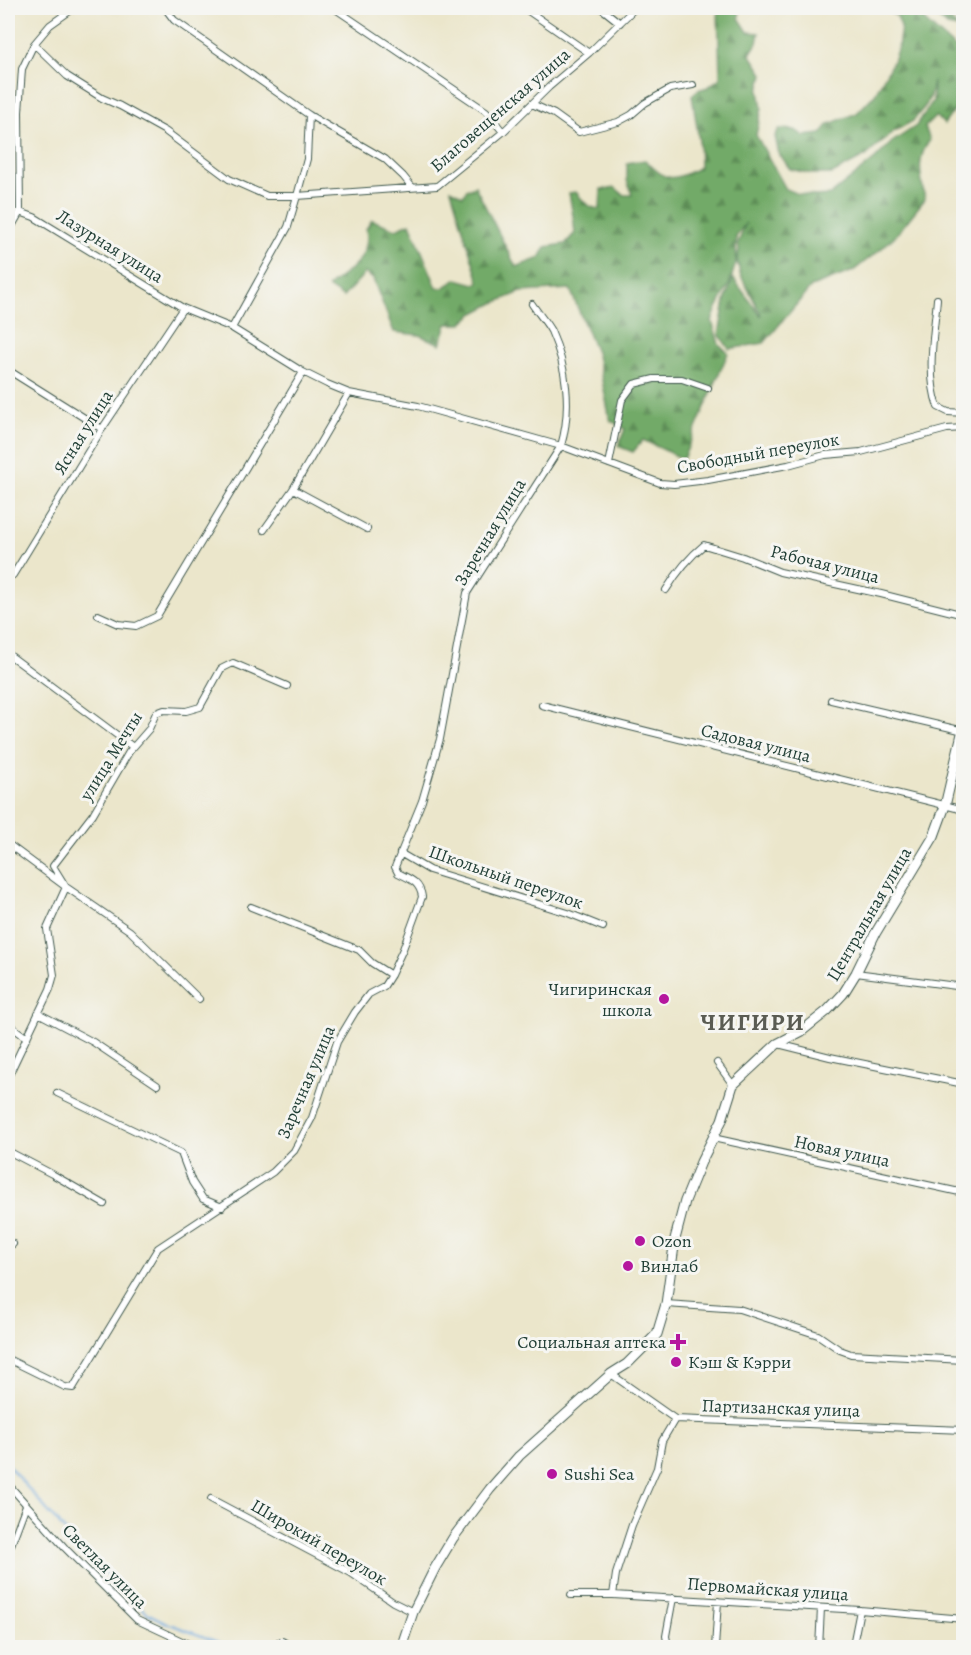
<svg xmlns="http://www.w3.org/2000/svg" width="971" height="1655" viewBox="0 0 971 1655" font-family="Alegreya,serif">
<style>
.forest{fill:url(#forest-firs);stroke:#48744e;stroke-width:1.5}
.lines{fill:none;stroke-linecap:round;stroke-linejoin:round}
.stream{stroke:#6da8de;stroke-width:2}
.street-casing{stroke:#3e564b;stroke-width:8}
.secondary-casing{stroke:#3e564b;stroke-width:11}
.street{stroke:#fff;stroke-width:6}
.secondary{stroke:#fff;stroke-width:9}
.poi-dot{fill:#b5179e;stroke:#f6f6f2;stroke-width:2}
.labels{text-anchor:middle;stroke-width:6;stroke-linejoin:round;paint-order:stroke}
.street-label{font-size:18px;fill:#1f3d34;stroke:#f6f6f2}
.poi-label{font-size:18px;fill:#1f3d34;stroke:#f6f6f2;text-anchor:start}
.district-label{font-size:24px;font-weight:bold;letter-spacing:1.5px;fill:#5a5c53;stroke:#f6f6f2}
</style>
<defs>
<pattern id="forest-firs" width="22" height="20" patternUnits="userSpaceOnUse" patternTransform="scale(1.5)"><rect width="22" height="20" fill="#72aa68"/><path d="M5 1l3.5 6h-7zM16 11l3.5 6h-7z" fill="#5d8c56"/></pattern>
</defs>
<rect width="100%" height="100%" fill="#f6f6f2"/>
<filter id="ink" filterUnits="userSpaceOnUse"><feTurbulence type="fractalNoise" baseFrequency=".0167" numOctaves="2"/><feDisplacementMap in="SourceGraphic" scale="12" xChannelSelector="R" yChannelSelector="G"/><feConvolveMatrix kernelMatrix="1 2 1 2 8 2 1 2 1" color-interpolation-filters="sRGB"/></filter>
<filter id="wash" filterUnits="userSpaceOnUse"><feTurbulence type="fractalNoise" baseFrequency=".008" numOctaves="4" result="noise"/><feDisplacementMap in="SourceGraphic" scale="24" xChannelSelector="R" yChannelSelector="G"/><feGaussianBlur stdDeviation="1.35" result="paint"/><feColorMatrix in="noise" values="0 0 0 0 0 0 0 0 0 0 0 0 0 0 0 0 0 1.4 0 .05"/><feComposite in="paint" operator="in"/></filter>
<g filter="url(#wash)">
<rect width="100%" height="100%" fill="#ebe6cb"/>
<path class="forest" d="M718,8H740L739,18L748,32L759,33L757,43L750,54L763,74L759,91L762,108L756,135L786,189L795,193L814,196L830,195L875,159L892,142L916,126L933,101V81L930,97L926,105L913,121L893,132L866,156L832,174H812L790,169L779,154L775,136L779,129L795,130L804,136L821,134L829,124L857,113L875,94L893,61L898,47L901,27L897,16L885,10L883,8H912L927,23L963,55V99L944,124L936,116L925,127L930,140C915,159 921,177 925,199L897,234L881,249L853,271L811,287L764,343L729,349L719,334L725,301L733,278L761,316L760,312L740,274L737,259L739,250L738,243L746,223L736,237V263L729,285L717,308L712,321L719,344L728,353L683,459L643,440L633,452L618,446L625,429L610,420L597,355L570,289L521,292L494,303L473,314L461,324H447L440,344L419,335L394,332L373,279L365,273L343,297L328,287C348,271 372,258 366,229L372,220L396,229L410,223L437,288H443L457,279L475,284L479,282L451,189L463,196L467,189L475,186L516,267L540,258L546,247L565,244L575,233L573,216L569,193L576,192C583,201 588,208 600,209L601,189H610L614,187L624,195H632L627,180V163L645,160C668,183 673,181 700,167L699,141L692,95L698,90L708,87L720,78Z
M928,8H950L946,15L958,28L947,26Z"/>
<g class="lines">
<path class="stream" d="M8,1465L78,1546L147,1613L167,1623L234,1648"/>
</g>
</g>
<g filter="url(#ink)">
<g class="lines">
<g class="street-casing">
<path id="street" d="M165,8L174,20L309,115L385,159L403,176L412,187
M334,8L486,111L503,132
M524,8L589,53
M601,8L620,23
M34,44L67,76L102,98L120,106L165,131L229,179L267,196H297L307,159L309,115
M532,104L554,114L579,132L618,122L631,115L645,103L670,89L693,85
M20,212L34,217L183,308L232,328L303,372L327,384L349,393L418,406L561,446L660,483L674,484L708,480L788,465L825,455L861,452L947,429L964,428
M8,233L20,212L19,112L22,69L34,44L50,25L74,8
M937,299C934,335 926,373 938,407L948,412L964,413
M232,328L288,227L297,196L437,186L503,132L549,87L589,53L635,8
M8,370L102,429
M609,464L622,400L634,384L654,379H682L708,388
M293,489L367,529
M264,530L293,489L349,393
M13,575L102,429L183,308
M666,590C677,572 688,558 704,545L743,557L780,572L881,594L964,615
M98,615L118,624L136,626L157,616L303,372
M8,654L133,747
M831,700L964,731
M542,705L964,810
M8,844L66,887L130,931L199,999
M400,853L429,870L568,913L603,927
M66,887L53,866L93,814L129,752L149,729L156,713L164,710L186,711L200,707L221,669L233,663L287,686
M251,907L359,950L372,963L391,975
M856,973L964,987
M38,1013L93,1042L157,1085
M8,1024L27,1038
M778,1044L830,1057L964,1084
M717,1063L733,1085
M8,1077L50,989L54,975L47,929L66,887
M57,1093L181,1153L192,1182L203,1199L222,1207
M713,1138L964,1193
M8,1151L52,1174L104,1204
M8,1241L13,1244
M666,1304L739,1309L818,1335L840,1350L851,1354L964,1360
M8,1359L65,1387L73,1388L158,1248L273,1172L294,1151L312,1118L337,1042L355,1012L369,994L384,986L391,975L403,949L422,897C420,882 410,879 398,873L395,867L422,801L440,739L467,593L561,446C572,408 567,367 551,331C546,322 538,313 532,304
M611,1374L675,1419L964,1430
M8,1484L65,1548L137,1620L197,1648
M211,1499L351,1573L393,1602L413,1612
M8,1553L26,1505
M571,1595H613L860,1610L964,1619
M613,1595L616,1574L632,1525L657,1468L662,1441L675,1419
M673,1598L666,1636L667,1641L670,1645L709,1648
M962,1619L964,1591
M853,1645L860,1610
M269,1648L282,1641L294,1648
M715,1648L718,1601
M819,1648L821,1608
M830,1648L853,1645L855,1648"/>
</g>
<g class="secondary-casing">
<path id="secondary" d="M401,1648L413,1612L435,1568L453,1538L490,1489L519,1456L611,1374L627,1364L657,1334L666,1304L675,1239L685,1201L701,1162L722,1120L733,1085L777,1044L802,1031L827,1011L843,994L856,973L875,934L934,836L945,806L964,725"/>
</g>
<use href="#street" class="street"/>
<use href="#secondary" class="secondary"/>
</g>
</g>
<g class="poi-dot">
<circle cx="664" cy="999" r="6"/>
<circle cx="640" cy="1241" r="6"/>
<circle cx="628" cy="1266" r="6"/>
<path d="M675 1333h6v6h6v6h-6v6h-6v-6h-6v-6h6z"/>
<circle cx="676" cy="1362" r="6"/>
<circle cx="552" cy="1474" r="6"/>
</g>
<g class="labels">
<g class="street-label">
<text transform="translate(500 110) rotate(-41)" y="6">Благовещенская улица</text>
<text transform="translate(110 246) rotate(32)" y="6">Лазурная улица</text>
<text transform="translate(83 432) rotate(-58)" y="6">Ясная улица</text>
<text transform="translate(758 453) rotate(-10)" y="6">Свободный переулок</text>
<text transform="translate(490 532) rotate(-59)" y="6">Заречная улица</text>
<text transform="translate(825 564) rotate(14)" y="6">Рабочая улица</text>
<text transform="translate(756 743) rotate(14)" y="6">Садовая улица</text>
<text transform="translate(111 756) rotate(-58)" y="6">улица Мечты</text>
<text transform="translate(506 877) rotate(19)" y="6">Школьный переулок</text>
<text transform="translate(869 914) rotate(-60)" y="6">Центральная улица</text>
<text transform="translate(306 1082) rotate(-67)" y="6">Заречная улица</text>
<text transform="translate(842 1151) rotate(12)" y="6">Новая улица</text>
<text transform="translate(781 1408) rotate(2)" y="6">Партизанская улица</text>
<text transform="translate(319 1542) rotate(30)" y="6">Широкий переулок</text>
<text transform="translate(105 1566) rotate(45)" y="6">Светлая улица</text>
<text transform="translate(768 1589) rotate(4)" y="6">Первомайская улица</text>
</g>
<g class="poi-label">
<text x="652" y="995" text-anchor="end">Чигиринская<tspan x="652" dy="21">школа</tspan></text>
<text x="652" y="1247">Ozon</text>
<text x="640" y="1272">Винлаб</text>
<text x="666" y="1348" text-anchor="end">Социальная аптека</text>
<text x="688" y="1368">Кэш &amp; Кэрри</text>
<text x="564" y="1480">Sushi Sea</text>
</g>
<g class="district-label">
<text x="753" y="1030">ЧИГИРИ</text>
</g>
</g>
<rect width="971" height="1655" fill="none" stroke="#f6f6f2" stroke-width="30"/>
</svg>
